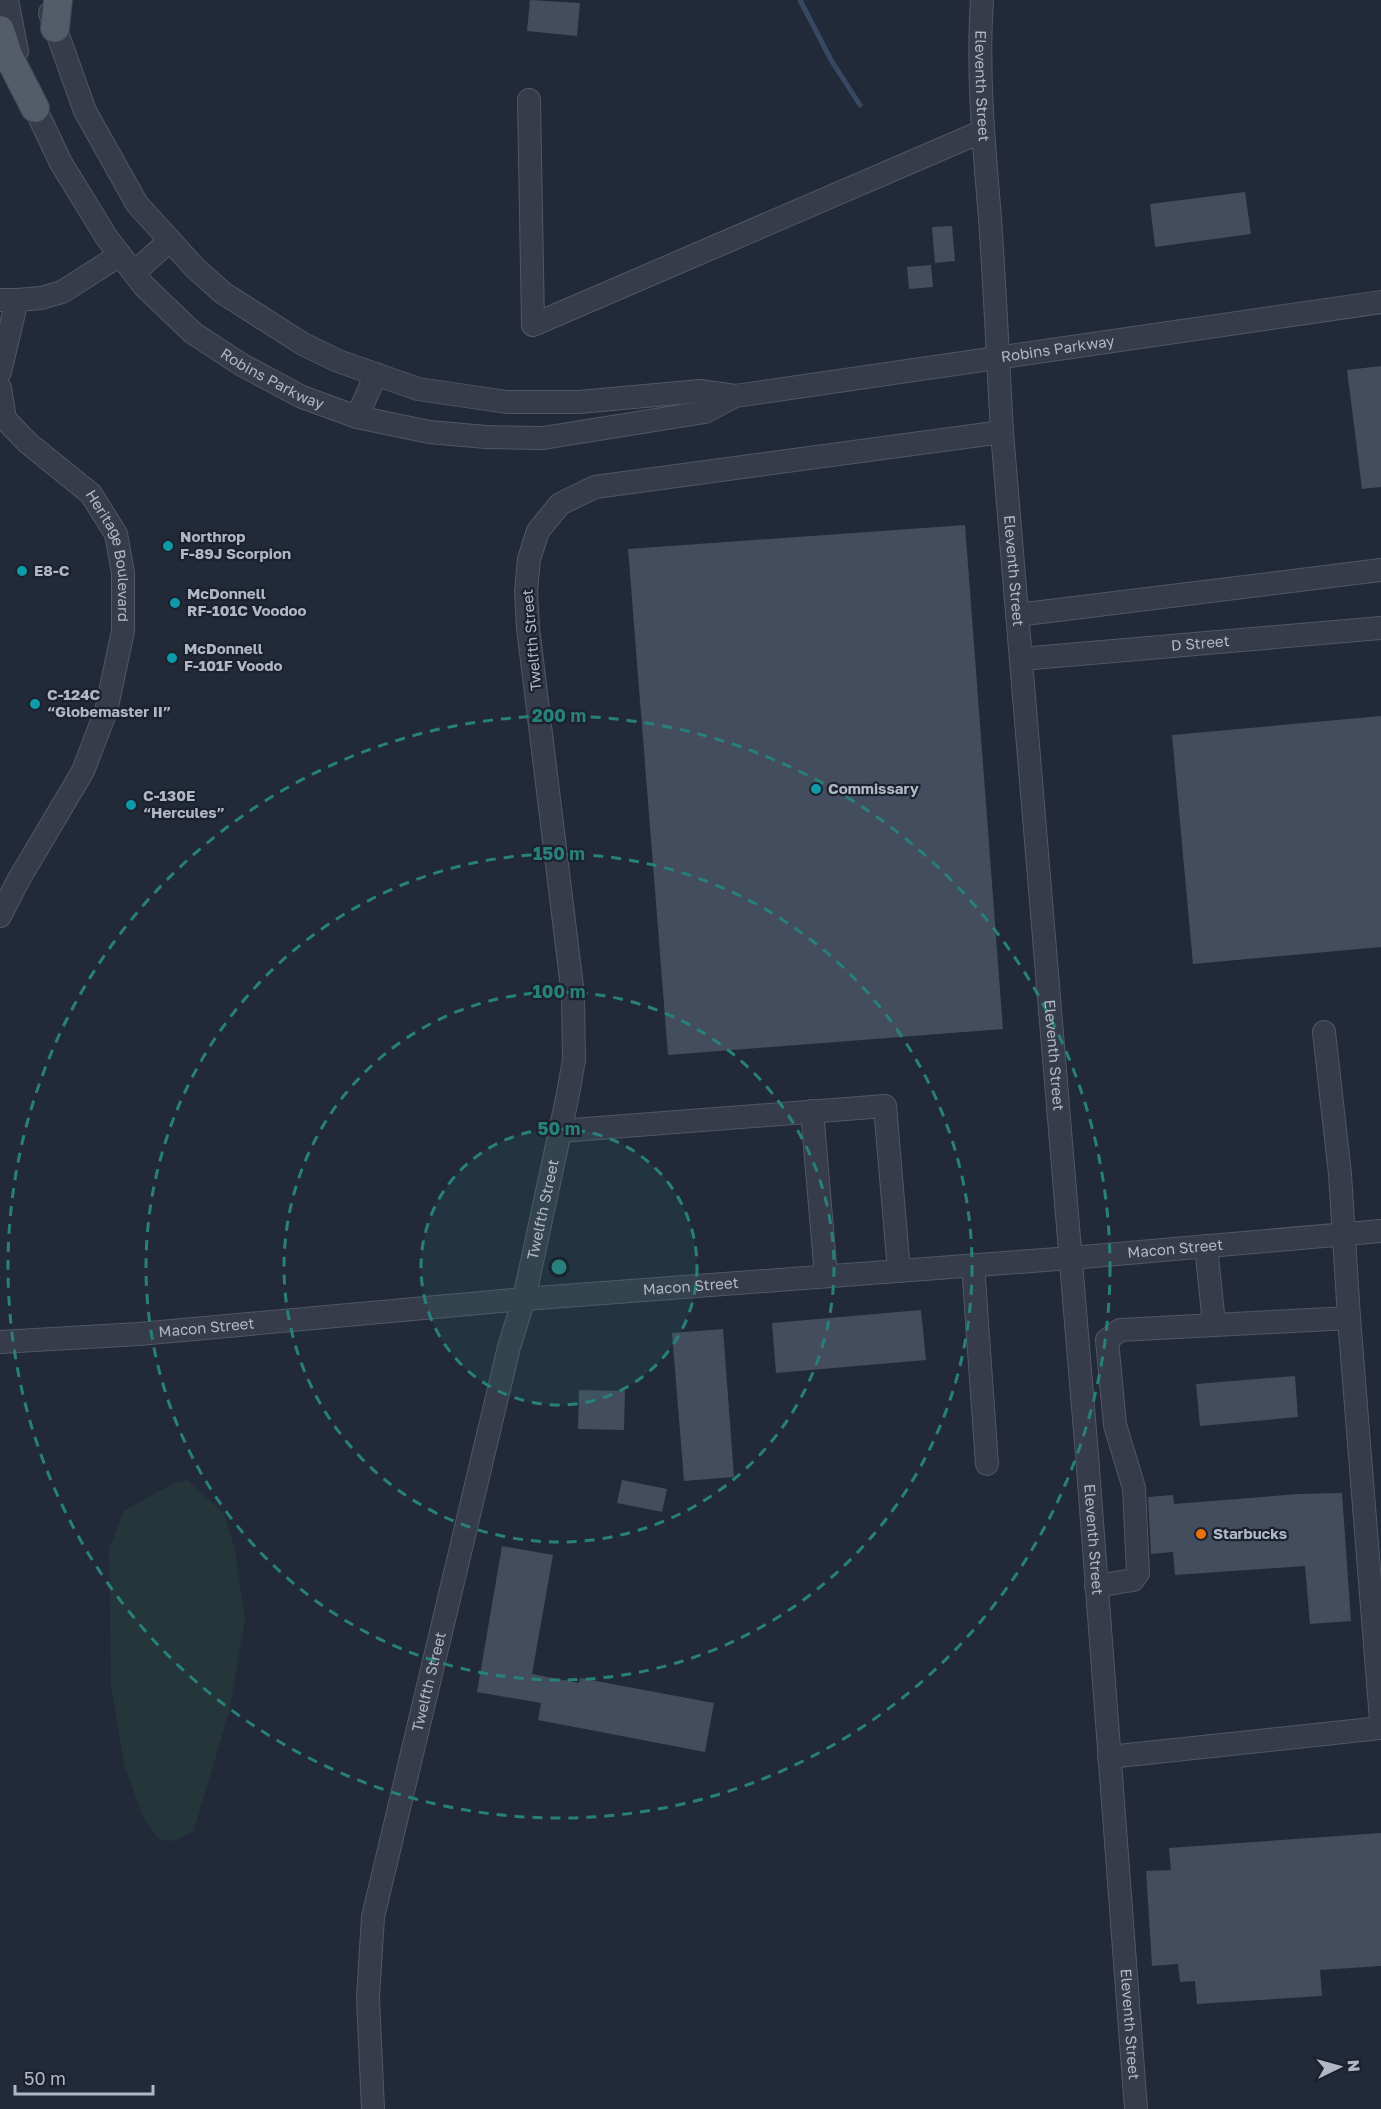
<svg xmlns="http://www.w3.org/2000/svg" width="1381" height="2109" viewBox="0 0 1381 2109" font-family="'Golos Text',sans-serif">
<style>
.green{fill:#24363a}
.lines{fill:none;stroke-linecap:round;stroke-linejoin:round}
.stream{stroke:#384762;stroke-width:5}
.building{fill:#434d5e}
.minor-casing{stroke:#515764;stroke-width:24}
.major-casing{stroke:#3f4552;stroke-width:30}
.minor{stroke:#363c49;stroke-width:22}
.major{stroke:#545b69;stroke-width:28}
.ring{fill:none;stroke:#27807b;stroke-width:3;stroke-dasharray:10 8}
.culture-dot{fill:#0f9aa8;stroke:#1b222e;stroke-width:2}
.food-dot{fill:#e8710a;stroke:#1b222e;stroke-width:2}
.labels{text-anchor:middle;stroke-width:4.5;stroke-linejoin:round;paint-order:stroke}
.street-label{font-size:15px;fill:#b1b7c5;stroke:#1b222e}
.poi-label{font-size:15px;font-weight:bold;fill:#b1b7c5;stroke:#1b222e;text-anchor:start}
.centre{fill:#27807b;stroke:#1b222e;stroke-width:3}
.ring-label{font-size:18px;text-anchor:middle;font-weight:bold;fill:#27807b;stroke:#1b222e;stroke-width:4.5;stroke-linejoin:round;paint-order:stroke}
</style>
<rect width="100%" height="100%" fill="#222a39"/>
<path class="green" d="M188,1480L224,1514L235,1549L245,1620L230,1709L193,1832L174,1841L159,1839L143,1817L124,1764L111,1684L109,1549L124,1511L172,1484Z"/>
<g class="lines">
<path class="stream" d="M800,0L831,60L860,105"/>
</g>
<path class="building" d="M530,0L580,3L577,36L527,31Z
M1245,192L1251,234L1155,247L1150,204Z
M952,226L955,261L935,263L932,227Z
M931,265L933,287L909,289L907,267Z
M1381,366V487L1362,489L1347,370Z
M965,525L1003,1029L668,1055L628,549Z
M1381,716V947L1193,964L1172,735Z
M921,1310L926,1360L776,1373L772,1323Z
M723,1329L734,1477L684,1481L672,1333Z
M1295,1376L1298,1417L1200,1426L1196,1384Z
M579,1390L625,1391L624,1430L578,1429Z
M622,1480L667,1489L662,1512L617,1503Z
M1342,1493L1351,1621L1310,1624L1305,1566L1175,1575L1173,1552L1151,1554L1148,1497L1173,1495L1174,1504L1299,1494Z
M502,1546L553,1555L532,1674L579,1683L580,1678L714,1703L705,1752L538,1720L541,1703L477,1692Z
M1381,1833V1966L1320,1970L1322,1996L1197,2004L1195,1981L1180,1982L1178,1964L1152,1966L1146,1871L1171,1870L1169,1848Z"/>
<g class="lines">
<g class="minor-casing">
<g id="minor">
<path d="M7,0L17,51"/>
<path id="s1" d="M982,0C977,73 984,146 990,218C995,290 998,361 1002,432L1087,1455L1136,2109"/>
<path id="s2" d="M50,13L85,111L137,204L195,268L223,293L303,344L338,361L418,389L507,402H579L700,391L735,396L1381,302"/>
<path id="s3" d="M30,92L35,108L61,163L107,238L144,286L193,333L242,365L302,397L357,417L429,432L486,437L543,438L705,412L735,396"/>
<path d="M529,100L533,325L983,131"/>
<path d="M134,273L170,240"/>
<path d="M0,300H17L0,372"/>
<path d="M17,300L41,298L62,292L120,255"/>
<path id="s4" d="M0,388L5,419L28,443L91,494L116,534L123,573V631L106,711L83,771L19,879L0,916"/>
<path d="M357,417L376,374"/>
<path d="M1017,615L1381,570"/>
<path id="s5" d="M1021,659L1381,628"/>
<path d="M1324,1032L1340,1174L1349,1318L1381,1720"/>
<path d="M812,1111L826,1276"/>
<path d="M560,1131L885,1106L899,1271"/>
<path d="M1206,1246L1214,1324"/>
<path d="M973,1265L987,1464"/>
<path id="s6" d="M0,1342L139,1334L524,1299L1071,1258L1381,1231"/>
<path d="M1096,1586L1133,1580L1138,1573L1134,1488L1115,1425L1107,1340L1120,1330L1349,1318"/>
<path d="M1109,1757L1381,1728"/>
<path id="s7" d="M373,2109L368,1998L373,1917L509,1347L524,1299L567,1099L574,1060L573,995L528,628L526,591L529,559L538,531L560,504L595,487L1002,432"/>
</g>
</g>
<g class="major-casing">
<path id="major" d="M55,28L58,0
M0,30L8,55L35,108"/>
</g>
<use href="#minor" class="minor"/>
<use href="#major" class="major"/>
</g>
<circle cx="559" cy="1267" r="138" fill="#27807b" fill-opacity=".12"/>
<g class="ring">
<circle cx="559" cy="1267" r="138"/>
<circle cx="559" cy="1267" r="275"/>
<circle cx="559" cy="1267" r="413"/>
<circle cx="559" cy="1267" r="551"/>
</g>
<g class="culture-dot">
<circle cx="168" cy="546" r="6"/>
<circle cx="22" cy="571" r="6"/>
<circle cx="175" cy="603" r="6"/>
<circle cx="172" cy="658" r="6"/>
<circle cx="35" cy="704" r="6"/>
<circle cx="816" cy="789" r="6"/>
<circle cx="131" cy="805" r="6"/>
</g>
<circle class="food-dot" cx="1201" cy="1534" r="6"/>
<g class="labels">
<g class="street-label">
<text dy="5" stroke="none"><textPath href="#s1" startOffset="86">Eleventh Street</textPath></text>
<text dy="5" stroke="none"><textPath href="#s2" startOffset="1198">Robins Parkway</textPath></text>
<text dy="5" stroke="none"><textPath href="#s3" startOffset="386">Robins Parkway</textPath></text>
<text dy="5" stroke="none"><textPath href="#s4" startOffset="212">Heritage Boulevard</textPath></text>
<text dy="5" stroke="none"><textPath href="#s1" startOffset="572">Eleventh Street</textPath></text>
<text transform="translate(532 640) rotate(-95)" y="5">Twelfth Street</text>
<text dy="5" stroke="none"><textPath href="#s5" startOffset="180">D Street</textPath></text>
<text dy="5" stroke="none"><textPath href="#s1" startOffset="1058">Eleventh Street</textPath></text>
<text dy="5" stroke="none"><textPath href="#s7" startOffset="920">Twelfth Street</textPath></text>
<text dy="5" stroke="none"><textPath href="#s6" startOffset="1179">Macon Street</textPath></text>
<text dy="5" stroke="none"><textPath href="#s6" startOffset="693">Macon Street</textPath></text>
<text dy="5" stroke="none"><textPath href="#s6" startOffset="207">Macon Street</textPath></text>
<text dy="5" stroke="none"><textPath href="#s1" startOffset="1544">Eleventh Street</textPath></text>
<text dy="5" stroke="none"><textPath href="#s7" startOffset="434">Twelfth Street</textPath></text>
<text dy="5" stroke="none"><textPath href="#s1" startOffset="2030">Eleventh Street</textPath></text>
</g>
<g class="poi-label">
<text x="180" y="542">Northrop<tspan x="180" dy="17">F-89J Scorpion</tspan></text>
<text x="34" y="576">E8-C</text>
<text x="187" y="599">McDonnell<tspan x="187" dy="17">RF-101C Voodoo</tspan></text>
<text x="184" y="654">McDonnell<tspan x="184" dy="17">F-101F Voodo</tspan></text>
<text x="47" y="700">C-124C<tspan x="47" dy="17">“Globemaster II”</tspan></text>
<text x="828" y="794">Commissary</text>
<text x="143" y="801">C-130E<tspan x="143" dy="17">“Hercules”</tspan></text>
<text x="1213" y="1539">Starbucks</text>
</g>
</g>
<circle cx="559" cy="1267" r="9" class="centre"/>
<g class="ring-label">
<text x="559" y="722">200 m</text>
<text x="559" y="860">150 m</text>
<text x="559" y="998">100 m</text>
<text x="559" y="1135">50 m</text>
</g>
<g transform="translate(1339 2067) rotate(85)" stroke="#1b222e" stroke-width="4.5" paint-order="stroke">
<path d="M0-4.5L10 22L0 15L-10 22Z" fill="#b1b7c5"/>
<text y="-9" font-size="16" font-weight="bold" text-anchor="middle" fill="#b1b7c5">N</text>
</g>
<path d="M15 2085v9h138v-9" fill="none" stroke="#b1b7c5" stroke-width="3"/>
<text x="24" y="2085" font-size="18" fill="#b1b7c5" stroke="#1b222e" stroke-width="4.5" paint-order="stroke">50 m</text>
</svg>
